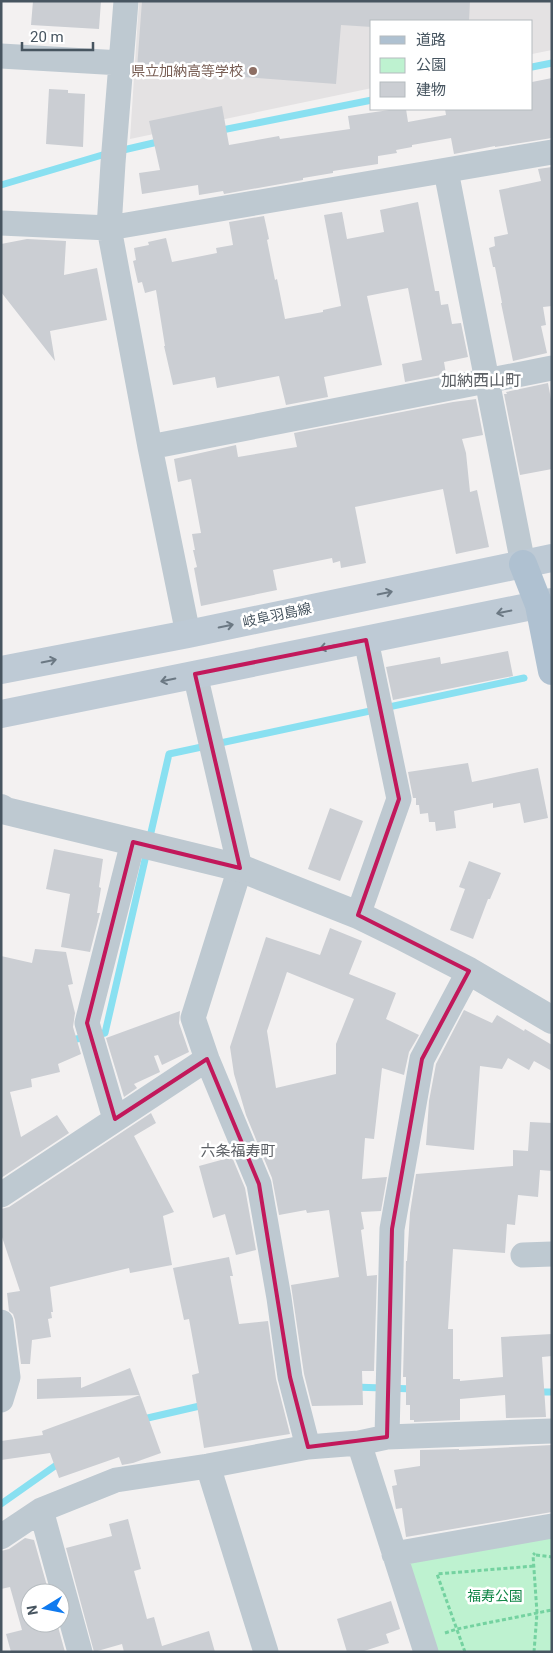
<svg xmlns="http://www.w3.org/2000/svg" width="553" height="1653" viewBox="0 0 553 1653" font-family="Roboto,'Noto Sans JP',sans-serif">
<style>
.education{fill:#e4e2e3}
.green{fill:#bef2d0}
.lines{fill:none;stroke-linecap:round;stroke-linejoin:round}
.stream{stroke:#89e0f1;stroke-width:7}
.building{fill:#cbced3;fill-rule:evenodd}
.path{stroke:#74d2a0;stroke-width:3;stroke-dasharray:4 2.5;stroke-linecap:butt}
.minor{stroke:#bec9d1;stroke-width:25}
.tertiary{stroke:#bec9d1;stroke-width:28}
.secondary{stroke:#becad5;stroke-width:28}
.primary{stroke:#afc1d1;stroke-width:28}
.oneway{stroke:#6b7883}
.marked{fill:none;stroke:#c2185b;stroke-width:4;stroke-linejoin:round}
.education-dot{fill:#8d6e63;stroke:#fff;stroke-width:2}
.labels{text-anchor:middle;stroke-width:5;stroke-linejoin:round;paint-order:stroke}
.education-label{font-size:14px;fill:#785e54;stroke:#fff;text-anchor:end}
.street-label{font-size:14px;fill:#475560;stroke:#fff}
.park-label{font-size:14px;fill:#128748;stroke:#fff}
.neighbourhood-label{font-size:15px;fill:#5d6166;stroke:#fff}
.quarter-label{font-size:16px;fill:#5d6166;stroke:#fff}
</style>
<rect width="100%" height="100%" fill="#f3f1f1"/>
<path class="education" d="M139,1H552V50L532,54V21H372V88L130,139Z"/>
<path class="green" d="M552,1529V1652H432L400,1558Z"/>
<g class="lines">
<path class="stream" d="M532,67L552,63
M217,131L372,100
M119,151L162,141
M1,185L109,153
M149,841L169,754L524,678
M67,1041L105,1033L147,851
M353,1387L415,1389
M536,1392H552
M139,1420L204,1405
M1,1504L62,1461"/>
</g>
<path class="building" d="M33,1H101L99,29L31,25Z
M142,1H470L469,21H372V27L341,25L336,84L137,69Z
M552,78V138L495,147V146L454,154L451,138L412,145V147L396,150L397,153L378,156V164L333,171V173L303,178V180L224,194L223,191L199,195L198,185L142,194L139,173L160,170L149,121L222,106L229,145L279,136L280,139L350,129L348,116L396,109H406L408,122L446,115L445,109H532V82Z
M49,89L68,90V93L85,94L83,147L46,144Z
M552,167V306L543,307L546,325L541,326L547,353L513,361L501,303H502L495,267H493L489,248L495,246L494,237L508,234L499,190L541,181L538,169Z
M418,202L435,291H439L441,305L448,304L452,324L461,323L468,357L444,362L446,374L405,382L402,364L422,360L408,288L367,296L382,365L324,377L328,397L286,405L279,376L217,388L215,377L173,385L164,346H165L156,290L145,293L142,282L138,283L133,261L136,260L134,248L149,245L148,242L166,238L172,262L217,253L216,248L233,245L229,222L264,216L269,239L267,240L275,280L277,279L285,319L323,312V310L341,306L324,215L342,212L347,239L384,232L380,210Z
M27,239L66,241L64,275L97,268L107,320L50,331L55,361L1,292V244Z
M548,383L552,405V469L520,475L504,394H507L506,392Z
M476,399L483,435L462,439L466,453L470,492L477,490L489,547L456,554L443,489L355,507L366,563L341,568L340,561L333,563L332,558L273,570L277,590L201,606L194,568L197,567L193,550H195L192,534L201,533L191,479L178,482L174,459L236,445L238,457L297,447L294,433L453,402Z
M508,651L513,676L393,700L386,667L440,657L441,664Z
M468,763L472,782L538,768L548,818L524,823L520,803L493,808V803L454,811L456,828L436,831L435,822H429L428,813L420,814L419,805H416V798H413L408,772Z
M330,808L363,821L340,881L308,869Z
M54,849L103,859L99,887L101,888L97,913H100L90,952L61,947L70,894L46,889Z
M469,861L501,873L490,899H488L473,939L450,930L465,889L459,887Z
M330,928L362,941L349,974L396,993L386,1019L419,1035L409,1052L404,1075L382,1068L374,1139L365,1138L362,1179L387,1177L381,1211L361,1212L364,1229L361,1230L367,1276L377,1275L374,1371H362L363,1405L312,1406L304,1374L291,1285L339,1277L329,1210L307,1213L306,1210L279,1215L272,1178L246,1115L234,1074L230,1047L266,937L320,955ZM287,972L354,999L336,1044V1074L276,1088L267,1031Z
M35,949L66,952L73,984L68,985L75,1013L73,1027L81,1054L58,1064L60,1072L31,1079L32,1087L10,1092L21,1137L57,1115L69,1133L1,1178V956L32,963Z
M464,1010L492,1023L497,1015L524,1031L525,1029L552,1045V1071L534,1061L529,1070L508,1058L502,1069L480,1066L474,1150L426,1145L429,1101L436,1064Z
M180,1011L179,1023L189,1052L162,1065L158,1055L154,1056L160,1072L134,1084L137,1088L124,1097L106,1038Z
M151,1113L156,1123L134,1136L174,1212L163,1216L172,1265L130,1273L129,1268L50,1287L53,1312H51L52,1318L48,1319L51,1337L32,1340L30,1364H21L15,1320L13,1314L9,1311L7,1293L20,1291L1,1234V1209L9,1207Z
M530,1122L552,1123V1171L540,1170L538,1197L518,1195L515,1225L507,1224L505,1253L453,1249L448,1329H453V1379H460V1381L503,1377L501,1337L552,1334V1356L542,1357L546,1417L506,1418L505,1395L460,1399V1420L414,1422V1420H410V1405H406V1377H403L406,1261H407L410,1213L416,1174L513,1166V1150L528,1151Z
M232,1157L245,1188L256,1250L236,1255L225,1214L213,1218L199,1166Z
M229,1257L233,1276H230L239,1324L268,1321L276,1379L290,1434L204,1448L192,1375L199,1373L189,1319L184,1320L173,1268Z
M130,1368L140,1395L37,1399V1379L81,1377V1388Z
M140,1395L161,1453L133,1463L122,1465L119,1457L59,1478L50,1453L1,1460V1441L43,1435L42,1431Z
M552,1445V1512L406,1537L402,1508L396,1509L392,1486L397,1485L394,1470L420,1466V1450L459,1449V1450Z
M128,1519L141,1569L134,1571L147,1619L154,1617L162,1646L209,1631L215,1652H124L122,1644L94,1652L66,1548L112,1536L109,1524Z
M25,1538L34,1540L49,1593H30V1623H57L65,1652H11L6,1634L22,1630L10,1587L1,1589V1551L9,1549Z
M391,1601L400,1629L386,1634L389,1643L361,1652H347L337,1619Z"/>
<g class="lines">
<path class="path" d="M536,1555L552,1557
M445,1633L457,1629L552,1610
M465,1652L437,1574L534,1566
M534,1652L537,1613L533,1555L535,1553"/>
<path class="minor" d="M126,1L113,163L109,228L150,447L188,634
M1,56L121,63
M446,171L523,564
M1,223L109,228L552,152
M150,447L552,368
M195,674L240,868L193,1018L207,1059L259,1184L279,1298L290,1377L308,1447
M358,915L399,799L366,640
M115,1119L87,1023L133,842
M1,1195L207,1059
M523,1255L552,1254
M1,1322L8,1377L1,1400
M387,1437L392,1229L422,1059L469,971
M359,1443L426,1652
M208,1466L266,1652
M41,1510L80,1652
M1,1537L41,1510L116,1480L208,1466L308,1447L359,1443L387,1437L552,1431
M394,1554L552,1526"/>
<path class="tertiary" d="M1,808L6,811L240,868L358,915L401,936L469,971L552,1020"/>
<path class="secondary" d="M1,670L188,634L552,558
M1,714L552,602"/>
<path class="primary" d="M523,564L539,605L552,671"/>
</g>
<defs><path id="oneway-shaft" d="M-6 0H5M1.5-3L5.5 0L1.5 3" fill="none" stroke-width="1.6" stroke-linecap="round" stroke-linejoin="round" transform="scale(1.25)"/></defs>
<g class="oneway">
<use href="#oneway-shaft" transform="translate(385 593) rotate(-12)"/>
<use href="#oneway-shaft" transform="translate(504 612) rotate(169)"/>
<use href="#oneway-shaft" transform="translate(226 626) rotate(-12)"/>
<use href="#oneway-shaft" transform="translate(327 647) rotate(169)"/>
<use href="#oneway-shaft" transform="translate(49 661) rotate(-11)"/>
<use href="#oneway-shaft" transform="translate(168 680) rotate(168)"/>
</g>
<path class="marked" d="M366,640L399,799L358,915L469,971L422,1059L392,1229L387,1437L308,1447L290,1377L259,1184L207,1059L115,1119L87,1023L133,842L240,868L195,674Z"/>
<circle class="education-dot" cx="253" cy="71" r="5"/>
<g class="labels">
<g class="education-label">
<text x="243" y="76">県立加納高等学校</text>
</g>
<g class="street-label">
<text transform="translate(277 615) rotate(-12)" y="5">岐阜羽島線</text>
</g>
<g class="park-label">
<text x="495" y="1601">福寿公園</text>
</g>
<g class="neighbourhood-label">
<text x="238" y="1156">六条福寿町</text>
</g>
<g class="quarter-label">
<text x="481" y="386">加納西山町</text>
</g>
</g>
<rect width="553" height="1653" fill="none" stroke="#475560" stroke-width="5"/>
<rect x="370" y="20" width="162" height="90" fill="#ffffff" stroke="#b5bbbf"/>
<rect x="380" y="36" width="25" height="8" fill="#afc1d1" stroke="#b5bbbf"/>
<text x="416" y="45" font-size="15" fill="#475560">道路</text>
<rect x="380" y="58" width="25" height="15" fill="#bef2d0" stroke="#b5bbbf"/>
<text x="416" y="70" font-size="15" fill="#475560">公園</text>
<rect x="380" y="82" width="25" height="15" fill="#cbced3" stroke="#b5bbbf"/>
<text x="416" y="95" font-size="15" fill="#475560">建物</text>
<g transform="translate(45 1608) rotate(260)"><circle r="24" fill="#ffffff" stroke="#b5bbbf"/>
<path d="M0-4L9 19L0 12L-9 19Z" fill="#0f7aef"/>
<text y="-8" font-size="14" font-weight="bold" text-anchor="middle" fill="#475560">N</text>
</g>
<path d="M22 42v8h71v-8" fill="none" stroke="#475560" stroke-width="2.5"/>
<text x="30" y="42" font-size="15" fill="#475560" stroke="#ffffff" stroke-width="4" paint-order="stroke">20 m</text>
</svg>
